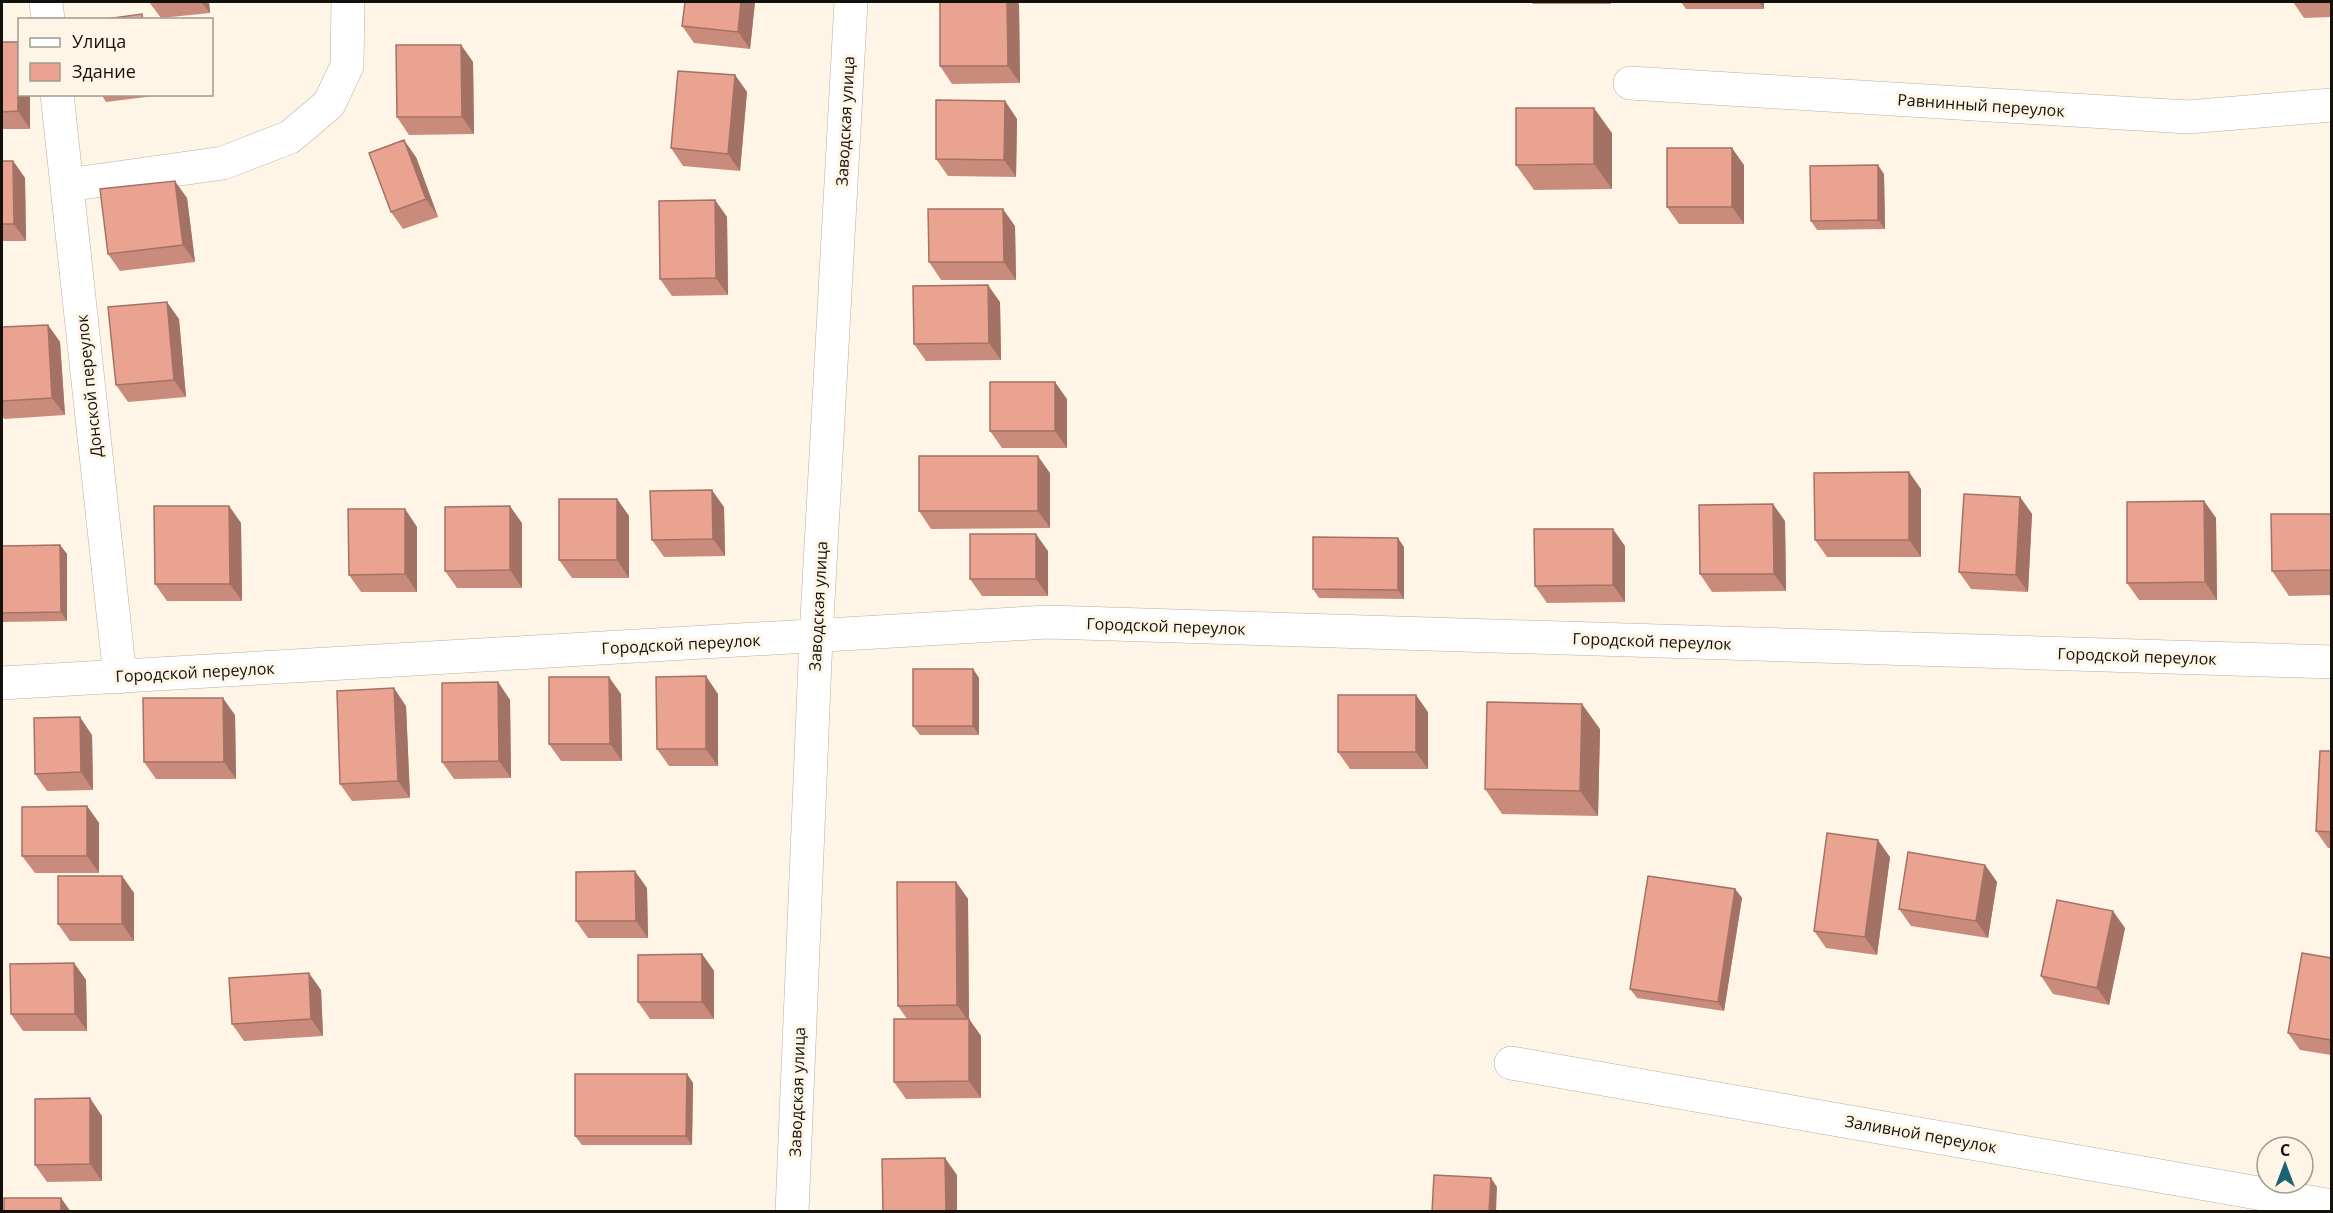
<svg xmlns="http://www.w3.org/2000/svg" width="2333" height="1213" viewBox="0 0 2333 1213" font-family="'Open Sans',sans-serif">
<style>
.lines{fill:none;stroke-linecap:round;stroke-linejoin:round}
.minor-casing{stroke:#b8afa2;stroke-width:34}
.minor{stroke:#fff;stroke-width:33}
.wall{fill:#c98c7c}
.shaded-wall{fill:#a47265}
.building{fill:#eaa390;stroke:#a47265;stroke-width:1.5}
.labels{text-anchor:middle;stroke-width:6;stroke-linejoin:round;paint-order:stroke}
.street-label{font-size:16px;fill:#13110c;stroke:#fef5e7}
</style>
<rect width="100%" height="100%" fill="#fef5e7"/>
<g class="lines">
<g class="minor-casing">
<path id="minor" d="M46,2L48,20
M1630,83L2188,117L2332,105
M57,94L120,677
M67,185L223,163L290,137L329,104L347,66L348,2
M2,683L1048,622L2332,662
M1511,1063L2332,1206
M792,1212L816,637L851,2"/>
</g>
<use href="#minor" class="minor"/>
</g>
<path class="wall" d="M149,2H209L210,13L161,18Z
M685,2H755L750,49L694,43L682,26Z
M1007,2H1017L1019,4L1020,83L952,84L940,66Z
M1531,2H1611V4H1533Z
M1681,2H1764V9H1686Z
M2293,2H2331V17L2304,18Z
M2,42H18L20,44V94L30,129H2Z
M461,45L473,62L474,134L409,135L397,117Z
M735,75L747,92L740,171L683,166L671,148Z
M101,94H162V95L106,102Z
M1005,101L1017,119L1016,177L948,176L936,159Z
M1612,133V189L1534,190L1516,165Z
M416,157L438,217L403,229L391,212Z
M2,161H13L25,178L26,241H2Z
M1744,165V224H1679L1667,207Z
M1884,174L1885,229L1817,230L1811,221Z
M187,198L195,262L120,271L108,254Z
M715,200L727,217L728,295L672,296L660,279Z
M1015,226L1016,280H941L929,262Z
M1000,302L1001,360L926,361L914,344Z
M179,319L186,397L128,402L116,385Z
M48,325L60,342L65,415L4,419L2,415V401Z
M1067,399V448H1002L990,431Z
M1050,473V528L931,529L919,511Z
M1921,489V557H1827L1815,540Z
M2020,497L2032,514L2028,592L1971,589L1959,572Z
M617,499L629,516V578H572L559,560Z
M2204,501L2216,518L2217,600H2139L2127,583Z
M229,506L241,523L242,601H167L155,584Z
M724,507L725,556L664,557L652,540Z
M405,509L417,527V592H361L349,575Z
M2331,514V595L2289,596L2272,571Z
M1785,521L1786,591L1712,592L1700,574Z
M522,523V588H457L445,571Z
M60,545L67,554V621L2,622V546Z
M1625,546V602L1547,603L1535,586Z
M1404,547V599L1319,598L1313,589Z
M1048,551V596H982L970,579Z
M973,669L979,678V735H920L913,726Z
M498,682L510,700L511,778L454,779L442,762Z
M621,694L622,761H561L549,744Z
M718,694V766H669L657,749Z
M406,706L410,798L352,801L340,784Z
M1428,712V769H1350L1338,752Z
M235,715L236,779H156L144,762Z
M1600,729L1598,816L1502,814L1485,789Z
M92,735L93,790L47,791L35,774Z
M2331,751V848H2328L2316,831Z
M87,806L99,823V873H35L22,856Z
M1890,857L1877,955L1826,948L1814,931Z
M1985,865L1997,882L1988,938L1911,926L1899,909Z
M122,876L134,893V941H70L58,924Z
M956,882L968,899L969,1019L981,1036V1098L906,1099L894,1082L907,1019L898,1006Z
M647,888L648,938H588L576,921Z
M1735,889L1742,898L1724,1011L1637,998L1630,989Z
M2125,928L2109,1005L2053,994L2041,976Z
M702,954L714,971V1019H650L638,1002Z
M2331,958V1055L2300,1050L2288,1033Z
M74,963L86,980L87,1031H23L11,1014Z
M321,990L323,1036L244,1041L232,1024Z
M687,1074L693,1083L692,1145H582L575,1136Z
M102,1116V1181L47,1182L35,1165Z"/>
<path class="shaded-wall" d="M201,2H209L210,13Z
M741,2H755L750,49L738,32Z
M1007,2H1017L1019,4L1020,83L1008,66Z
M1759,2H1764V9Z
M18,42L20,44V94H30V129L18,111Z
M461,45L473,62L474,134L462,117Z
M735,75L747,92L740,171L728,154Z
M1005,101L1017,119L1016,177L1004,160Z
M1594,108L1612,133V189L1594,164Z
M404,140L416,157L438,217L426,199Z
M1732,148L1744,165V224L1732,207Z
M13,161L25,178L26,241L14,224Z
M1878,165L1884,174L1885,229L1878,220Z
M175,181L187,198L195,262L183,245Z
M715,200L727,217L728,295L716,278Z
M1003,209L1015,226L1016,280L1004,262Z
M988,285L1000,302L1001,360L989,343Z
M167,302L179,319L186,397L174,380Z
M48,325L60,342L65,415L52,398Z
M1055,382L1067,399V448L1055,431Z
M1038,456L1050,473V528L1038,511Z
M1909,472L1921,489V557L1909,540Z
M712,490L724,507L725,556L713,539Z
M2020,497L2032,514L2028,592L2016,575Z
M617,499L629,516V578L617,560Z
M2204,501L2216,518L2217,600L2205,582Z
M1773,504L1785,521L1786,591L1774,574Z
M229,506L241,523L242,601L230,584Z
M510,506L522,523V588L510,570Z
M405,509L417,527V592L405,574Z
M1613,529L1625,546V602L1613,585Z
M1036,534L1048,551V596L1036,579Z
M1398,538L1404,547V599L1398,590Z
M60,545L67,554V621L61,612Z
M973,669L979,678V735L973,726Z
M706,676L718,694V766L706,749Z
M609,677L621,694L622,761L610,744Z
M498,682L510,700L511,778L499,761Z
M394,688L406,706L410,798L398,781Z
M1416,695L1428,712V769L1416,752Z
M223,698L235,715L236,779L224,762Z
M1582,704L1600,729L1598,816L1580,791Z
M80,717L92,735L93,790L81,772Z
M87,806L99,823V873L87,856Z
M1878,840L1890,857L1877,955L1865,937Z
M1985,865L1997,882L1988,938L1976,921Z
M635,871L647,888L648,938L636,921Z
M122,876L134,893V941L122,924Z
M956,882L968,899L969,1022L957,1005Z
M1735,889L1742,898L1724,1011L1718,1002Z
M2113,911L2125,928L2109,1005L2097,988Z
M702,954L714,971V1019L702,1002Z
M74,963L86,980L87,1031L75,1014Z
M309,973L321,990L323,1036L311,1019Z
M969,1019L981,1036V1098L969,1081Z
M687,1074L693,1083L692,1145L686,1136Z
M90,1098L102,1116V1181L90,1164Z
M945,1158L957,1175V1212H946Z
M1491,1178L1497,1187L1496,1212H1489Z
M61,1198L71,1212H61Z"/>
<path class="building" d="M685,2H741L738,32L682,26Z
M940,2H1007L1008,66H940Z
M142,14L143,20H98Z
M2,42H18V111L2,112Z
M396,45H461L462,117H397Z
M678,71L735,75L728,154L671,148Z
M936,100L1005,101L1004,160L936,159Z
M1516,108H1594V164L1516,165Z
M404,140L426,199L391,212L369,153Z
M1667,148H1732V207H1667Z
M2,161H13L14,224H2Z
M1878,165V220L1811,221L1810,166Z
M175,181L183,245L108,254L100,189Z
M715,200L716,278L660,279L659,201Z
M928,209H1003L1004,262H929Z
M988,285L989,343L914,344L913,286Z
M167,302L174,380L116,385L108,307Z
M48,325L52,398L2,401V327Z
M990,382H1055V431H990Z
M919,456H1038V511H919Z
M1909,472V540H1815L1814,473Z
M712,490L713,539L652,540L650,491Z
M1964,494L2020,497L2016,575L1959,572Z
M559,499H617V560H559Z
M2204,501L2205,582L2127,583V502Z
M1773,504L1774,574H1700L1699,505Z
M154,506H229L230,584H155Z
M510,506V570L445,571V507Z
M348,509H405V574L349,575Z
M2271,514H2331V570L2272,571Z
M1534,529H1613V585L1535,586Z
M970,534H1036V579H970Z
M1313,537L1398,538V590L1313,589Z
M60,545L61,612L2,613V546Z
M913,669H973V726H913Z
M706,676V749H657L656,677Z
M549,677H609L610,744H549Z
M498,682L499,761L442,762V683Z
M394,688L398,781L340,784L337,691Z
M1338,695H1416V752H1338Z
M143,698H223L224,762H144Z
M1487,702L1582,704L1580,791L1485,789Z
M80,717L81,772L35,774L34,718Z
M2320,751H2331V832L2316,831Z
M87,806V856H22V807Z
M1827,833L1878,840L1865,937L1814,931Z
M1908,852L1985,865L1976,921L1899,909Z
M635,871L636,921H576V872Z
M58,876H122V924H58Z
M1648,876L1735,889L1718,1002L1630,989Z
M897,882H956L957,1005L898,1006Z
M2057,900L2113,911L2097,988L2041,976Z
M2302,953L2331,958V1040L2288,1033Z
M702,954V1002H638V955Z
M74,963L75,1014H11L10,964Z
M309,973L311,1019L232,1024L229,978Z
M894,1019H969V1081L894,1082Z
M575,1074H687L686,1136H575Z
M90,1098V1164L35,1165V1099Z
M945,1158L946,1212H883L882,1159Z
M1434,1175L1491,1178L1489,1212H1432Z
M4,1198H61V1212H4Z"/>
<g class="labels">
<g class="street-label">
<text transform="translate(1981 105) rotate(4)" y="6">Равнинный переулок</text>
<text transform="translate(845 121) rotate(-87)" y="6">Заводская улица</text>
<text transform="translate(89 386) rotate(-96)" y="6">Донской переулок</text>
<text transform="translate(818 606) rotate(-87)" y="6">Заводская улица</text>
<text transform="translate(1166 626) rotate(2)" y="6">Городской переулок</text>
<text transform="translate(1652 641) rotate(2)" y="6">Городской переулок</text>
<text transform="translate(681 644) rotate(-3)" y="6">Городской переулок</text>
<text transform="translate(2137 656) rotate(2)" y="6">Городской переулок</text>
<text transform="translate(195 672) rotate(-3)" y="6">Городской переулок</text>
<text transform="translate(797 1092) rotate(-88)" y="6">Заводская улица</text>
<text transform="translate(1921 1134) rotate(10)" y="6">Заливной переулок</text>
</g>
</g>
<rect width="2333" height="1213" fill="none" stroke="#13110c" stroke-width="6"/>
<rect x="18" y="18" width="195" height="78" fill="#fef5e7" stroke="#a09a8f" stroke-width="1.5"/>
<rect x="30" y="38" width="30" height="9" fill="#ffffff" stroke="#a09a8f" stroke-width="1.5"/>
<text x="72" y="48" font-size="18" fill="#13110c">Улица</text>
<rect x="30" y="63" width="30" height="18" fill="#eaa390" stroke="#a09a8f" stroke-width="1.5"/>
<text x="72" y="78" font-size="18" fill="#13110c">Здание</text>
<g transform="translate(2285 1165)"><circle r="28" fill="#fef5e7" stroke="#a09a8f" stroke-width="1.5"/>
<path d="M0-4.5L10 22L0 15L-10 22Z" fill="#1b6372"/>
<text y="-9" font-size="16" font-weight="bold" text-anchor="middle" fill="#13110c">С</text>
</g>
</svg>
